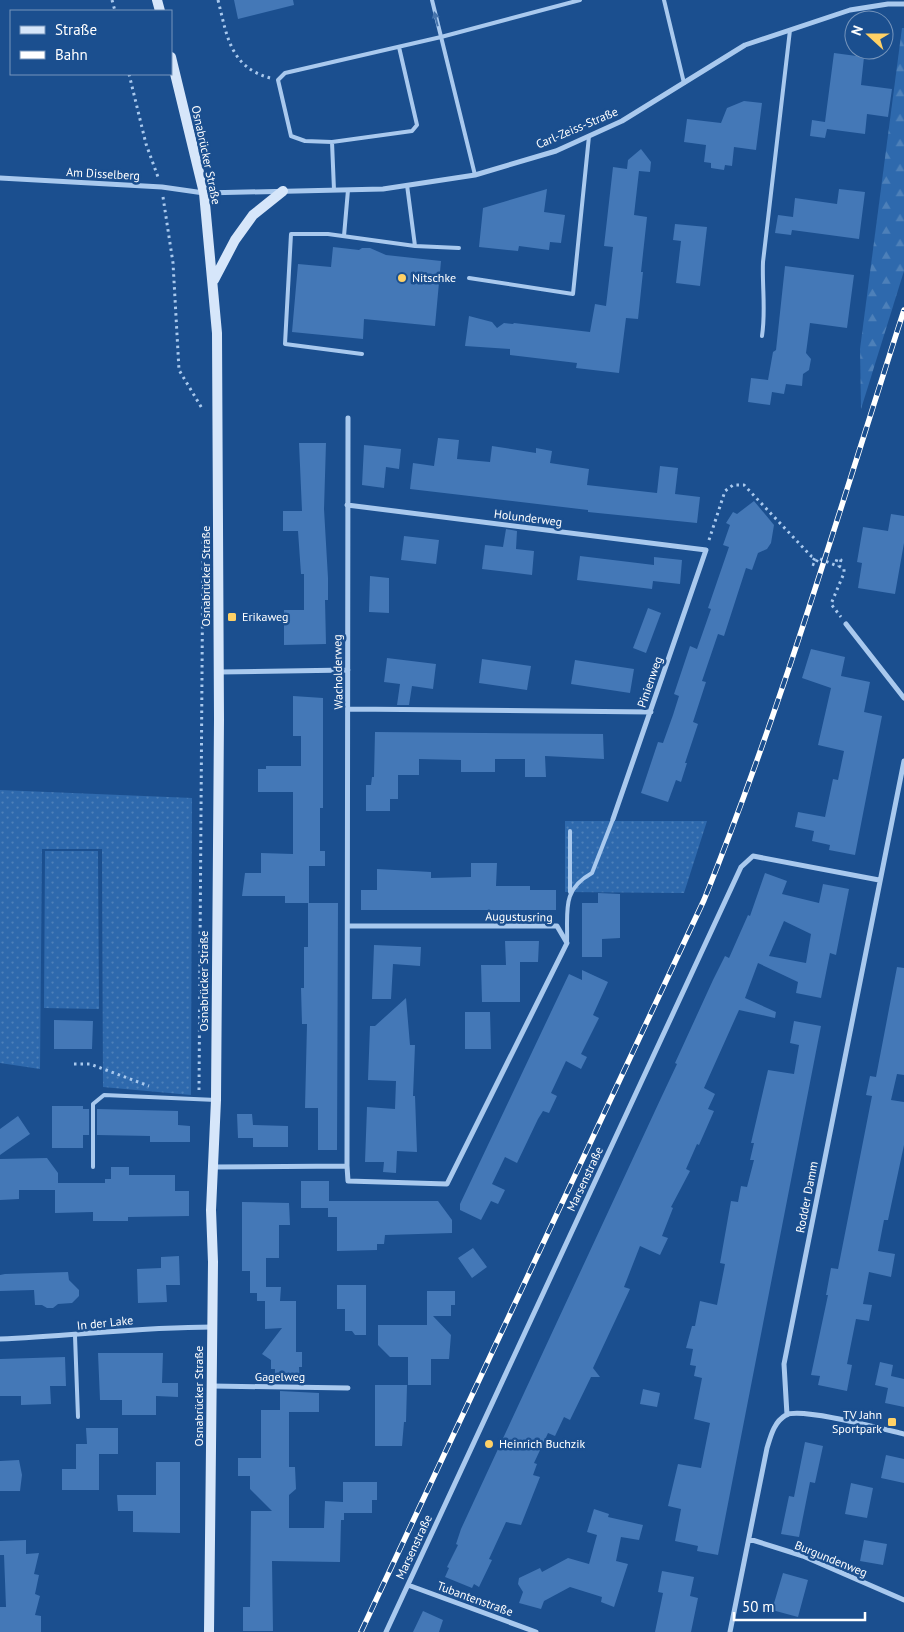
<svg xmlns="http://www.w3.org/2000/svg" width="904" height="1632" viewBox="0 0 904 1632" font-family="'PT Sans',sans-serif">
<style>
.grass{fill:url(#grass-dots)}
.forest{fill:url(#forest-firs)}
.building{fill:#4478b7;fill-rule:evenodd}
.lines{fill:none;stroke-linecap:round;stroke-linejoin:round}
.path{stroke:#a9c9ee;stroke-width:3;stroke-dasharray:2.5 4;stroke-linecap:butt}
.service{stroke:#a9c9ee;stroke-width:4}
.minor{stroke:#a9c9ee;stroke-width:5}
.secondary{stroke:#d6e6fa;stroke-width:10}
.rail-casing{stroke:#fff;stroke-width:5.5}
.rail{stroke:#1b4f8f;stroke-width:4;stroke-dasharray:11;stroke-linecap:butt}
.oneway{fill:#4674ac}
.poi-dot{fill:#ffd166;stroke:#1b4f8f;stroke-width:2}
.labels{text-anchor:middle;stroke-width:5;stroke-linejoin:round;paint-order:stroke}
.street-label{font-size:12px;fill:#fff;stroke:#1b4f8f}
.poi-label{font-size:12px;fill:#fff;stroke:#1b4f8f;text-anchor:start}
</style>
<defs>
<pattern id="grass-dots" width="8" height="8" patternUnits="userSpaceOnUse" patternTransform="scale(1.25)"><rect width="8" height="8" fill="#2e69ad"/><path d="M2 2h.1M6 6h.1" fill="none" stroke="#4d80b9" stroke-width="1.8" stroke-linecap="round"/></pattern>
<pattern id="forest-firs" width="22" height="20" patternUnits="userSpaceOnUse" patternTransform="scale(1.25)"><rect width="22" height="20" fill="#2e69ad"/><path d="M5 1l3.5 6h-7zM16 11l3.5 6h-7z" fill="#4d80b9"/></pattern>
</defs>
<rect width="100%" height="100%" fill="#1b4f8f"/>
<path class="grass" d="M0,790L192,798L191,1095L103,1087L102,849H42L40,1069L0,1063Z
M565,821H707L684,893L565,892Z
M45,851H98L99,1009L44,1008Z"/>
<path class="forest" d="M902,28H904V271L861,409L860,349Z"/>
<path class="building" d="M234,0H293L294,5L238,19Z
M834,53L864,57L861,85L892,89L888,117L867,114L865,134L827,129L825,138L810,136L812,120L825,122Z
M744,101L762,103L756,150L734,147L732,166L725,165L724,170L711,168V163L704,162L706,145L684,142L687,119L721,123L727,108Z
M641,149L651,162L650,172L639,171L634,215L647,217L641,272H643L638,319L626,318L619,373L576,368L577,363L510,355V349L465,346L469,316L492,322L497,328L504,323L513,324L514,323L590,332L595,304L606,306L613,247L604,246L613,167L627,169L628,160Z
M547,189L544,212L565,215L561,243L550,242L549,250L519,246L518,251L479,247L483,208Z
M839,189L865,192L859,239L792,230L791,235L775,233L778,215L793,217L795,198L837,204Z
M675,224L707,227L700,286L676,283L681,241L673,240Z
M333,247L359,250L362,248H370L386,255L441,261L435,326L364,319L363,339L292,332L298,264L331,267Z
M785,266L854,275L847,328L810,323L806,353L811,359L809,370L803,374L802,386L786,384L784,394L772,392L770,405L748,402L751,378L768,380L773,352L776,350Z
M438,438L459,440L457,459L490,462L492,446L536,453V448L552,451L550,463L589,469L587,485L657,493L660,466L678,468L675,494L700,497L697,523L588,512V510L410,489L413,463L434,466Z
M299,443H326L324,509L328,578V600H325L326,644L284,645V610H304V574H301L298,531H283V511H302Z
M364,445L401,449L399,469L386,467L384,488L362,485Z
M754,501L774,525L771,543L767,549L758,553L752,570L746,568L724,636L718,634L702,681L706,682L693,722L698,724L685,763H687L681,782L676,780L668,802L641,793L658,742L663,743L673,715L679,696L674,694L690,646L697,649L711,609L708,608L729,547L723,545L730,525L726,523L733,512L737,514Z
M891,514L904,516V543L895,594L858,588L862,563L857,562L863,527L888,531Z
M506,529L517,531L516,549L534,551L532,575L482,569L485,545L503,547Z
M404,536L439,540L436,564L401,560Z
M580,556L654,565V557L682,560L680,584L653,581L652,589L577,580Z
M370,576L389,578V613L369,612Z
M648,608L661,613L646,653L633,648Z
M811,649L845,657L841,676L870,682L864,712L882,716L855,855L829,850L830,845L812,841L814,831L795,827L798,812L825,817L833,779L838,780L844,751L818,745L831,688L802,678Z
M387,658L436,664L433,689L412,686L409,705H397L400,684L384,682Z
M482,659L531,666L527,690L479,683Z
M575,660L634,669L630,693L571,684Z
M293,696L323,698V808H320V851H325V866H309V903H338L337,1150H318V1108H305L307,1024H302L301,988H304V947H308V903H285V896H242L245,873H261V853L293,854V792H258V769H266V766H301V736H293Z
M375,732L603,734L604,759L545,756L546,777H525V759H495V772H461V760L419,759V775H398V799H390V811H366V785H371L372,777H374Z
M471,863H497L496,886H530V890H556V910H361V890H377V869L431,872V878L471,877Z
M765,873L787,881L782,894L819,903L823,884L849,889L836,955L830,953L821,998L796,993L798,982L758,963L745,998L776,1012L775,1018L739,1010L704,1088L715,1094L708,1109L714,1111L699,1145L697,1144L686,1169L690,1171L671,1207L673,1208L662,1236L668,1238L660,1255L640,1246L624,1287L630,1289L593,1368L600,1377H591L570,1420L564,1417L555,1436L548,1433L534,1463L537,1464L533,1475L540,1477L521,1525L506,1522L489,1559L492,1560L479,1587L474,1584L472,1588L445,1577L449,1568L447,1567L458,1545L456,1544L461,1529L492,1462L661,1098L677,1064L675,1063L713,980L725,956L729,958L748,915L750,916ZM784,921L811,934L806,963L769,956Z
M598,893L620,894V938L602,939V957H582V903H598Z
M505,941H539L538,962H520V1002H482L481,965H506Z
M374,945L421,947L420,966L393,964L391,999H372Z
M897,967L904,968V1075L897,1074L891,1100L904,1102V1145L888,1220H884L878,1251L895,1254L891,1277L869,1272L863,1304L872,1305L869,1321L856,1319L847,1364L852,1365L847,1391L818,1385L820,1376L811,1375L828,1295H826L831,1268L838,1269L872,1096L866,1095L870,1076L876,1077Z
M582,970L608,982L593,1015L599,1018L581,1054L587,1057L581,1069L566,1061L551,1093L557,1096L549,1113L543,1111L538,1119L517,1163L505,1157L492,1184L505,1190L498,1204L491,1201L481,1220L460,1210V1204L569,974L582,980Z
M406,998L410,1045H415L413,1096H415L417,1152L397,1151L396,1173L383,1172L384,1162H365L367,1107L395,1109L396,1081L368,1080L370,1026H375Z
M465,1012H490L491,1049H465Z
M54,1020L93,1021L92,1049H54Z
M794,1021L821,1026L718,1555L697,1551L698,1546L675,1541L681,1509L668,1506L678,1464L701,1468L710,1423L694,1419L702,1378L694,1376L696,1366L690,1365L693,1349L686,1348L692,1326H695L700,1301L717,1305L725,1264L720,1263L731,1201L738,1202L741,1186L747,1187L754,1160H750L754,1143H751L768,1070L794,1074L799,1045L790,1043Z
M52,1106H83V1109H89V1135H83V1148H52Z
M97,1109L178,1111V1125L190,1126V1142H150V1136L97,1135Z
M237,1114H252L253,1125L288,1126V1147H253V1138H238Z
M18,1116L30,1134L0,1155V1129Z
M47,1158L58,1173V1183H105V1179H111V1167H129V1175H175V1191H189V1216L128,1217V1221H93V1212L55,1213V1190H19V1199L0,1200V1159Z
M301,1181H329V1201H438L452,1220V1233L385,1235L384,1244H377V1250L337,1251V1217H328V1208H301Z
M242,1202L289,1203L290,1225H279V1258H266V1287H281L280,1301H296V1352H302V1367H299L300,1383H280V1377H275V1369H271V1360L262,1354L282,1328L265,1329V1301H257V1293H250V1271H242Z
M473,1248L487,1267L472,1278L458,1258Z
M179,1256L180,1285H166L167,1302L138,1303L137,1269L161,1268V1257Z
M68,1272L69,1280L79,1290V1296L72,1303L58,1304L53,1308H47L42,1305H35L34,1290L0,1291V1275L5,1274Z
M337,1285H366V1335H355L352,1331H345V1309H337Z
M427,1291H455V1305H451V1316H433L451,1335L449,1359H431V1385H408V1357H390L378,1345V1325H427Z
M98,1353H163L162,1383H178V1397L156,1396V1415H122V1400H100Z
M65,1357L66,1386H50L51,1404L21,1405V1396H0V1359Z
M880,1362L893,1365L891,1376L904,1379V1407L885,1403L888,1388L875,1385Z
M375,1385H407L406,1422H404L402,1446H375Z
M643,1389L660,1393L657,1407L640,1404Z
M280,1391L319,1393V1412H289V1467H295L296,1489L289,1495V1528H324L325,1501L343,1502V1482H377V1500H372V1513H344V1520H341L340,1562L272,1561L273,1631H243V1607H250L251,1511H272L250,1489V1476H238V1458H261V1410H280Z
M86,1428H118V1454H99V1490H62V1469H76V1444H87Z
M805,1442L823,1446L815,1483L810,1482L799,1537L781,1534L789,1496L794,1497Z
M886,1455L904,1459V1483L881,1478Z
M19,1460L22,1475L20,1491H0V1461Z
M156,1462H180V1533L133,1532V1511H118L117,1495H156Z
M851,1483L873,1488L867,1518L845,1514Z
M594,1509L609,1514L608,1517L643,1525L639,1540L621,1537L616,1561L628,1564L614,1607L601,1602L602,1597L570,1587L544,1601L541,1609L519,1603L523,1592L518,1584L519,1578L540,1568L542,1572L568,1558L589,1564L597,1535L587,1532Z
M26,1540V1554L39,1553L34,1574L39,1575L35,1594L40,1596L35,1615L41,1616V1632H0V1607H6L4,1555H0V1541Z
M864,1540L887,1544L883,1565L860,1561Z
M662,1571L694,1577L690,1596L698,1598L691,1632H655L663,1593L658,1592Z
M783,1573L808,1580L798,1617L772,1610Z
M423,1611L443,1620L439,1632H413Z"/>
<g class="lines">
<path class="path" d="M112,0L115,11
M218,0C227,36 230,67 270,78
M129,74L146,144L158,177
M163,197L173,263L179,370L203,410
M709,540L725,491L733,485H744L811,556L815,557L812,564L815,565L818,558L835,565L837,559L841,560L839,566L844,569V573L831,604L841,617
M74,1064H90L149,1086
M199,1090L203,536"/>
<path class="service" d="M432,0L475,175
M664,0L684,83
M332,142L412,131L417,125L399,47
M407,185L415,246L459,248
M334,190L332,142L305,141L291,136L278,80L285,73L441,37L580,0
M344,236L348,190
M469,278L573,294L589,136
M762,336C766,310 762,288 763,262L790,30
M362,354L285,344L291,234H328L415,246
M570,892V831
M567,943C568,911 561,890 592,873L613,819
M93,1167V1104L104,1095L216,1100
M75,1336L78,1417"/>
<path class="minor" d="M0,178L162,187L204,193L383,189L475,175L556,151L622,121L745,45L850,10L888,4H904
M347,505L706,550L613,819
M846,624L904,698
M219,672L348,670
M349,709L651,712
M347,1166L348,418
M214,1167L347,1166L348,1181L447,1184L567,943L557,926H349
M0,1339C71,1336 141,1327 212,1327
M212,1386L348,1388
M787,1415L784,1364L904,761
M749,1539L803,1556L904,1600
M408,1585L536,1632
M386,1632L741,867L753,856L879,880
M730,1632L767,1448C771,1435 774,1422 786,1415C801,1407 883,1429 904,1434"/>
<path class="secondary" d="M157,0L160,11
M171,57L204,193L217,333L219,719L216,1100L211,1210L213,1262L209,1632
M214,280L235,240L253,215L283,191"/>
<g class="rail-casing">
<path id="rail" d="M361,1632L704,900C782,707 840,508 904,310"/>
</g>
<use href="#rail" class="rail"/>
</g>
<defs><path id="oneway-solid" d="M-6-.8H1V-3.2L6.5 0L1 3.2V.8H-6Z" transform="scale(1.25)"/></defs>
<use class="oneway" href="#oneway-solid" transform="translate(436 19) rotate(-104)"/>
<g class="poi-dot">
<circle cx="402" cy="278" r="5"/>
<rect x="227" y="612" width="10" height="10" rx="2.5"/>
<rect x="887" y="1417" width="10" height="10" rx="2.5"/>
<circle cx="489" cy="1444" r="5"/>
</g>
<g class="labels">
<g class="street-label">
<text transform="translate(577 128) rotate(-23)" y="4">Carl-Zeiss-Straße</text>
<text transform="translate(206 155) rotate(78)" y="4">Osnabrücker Straße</text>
<text transform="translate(103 174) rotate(3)" y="4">Am Disselberg</text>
<text transform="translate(528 518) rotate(7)" y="4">Holunderweg</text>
<text transform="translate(206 576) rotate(-90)" y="4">Osnabrücker Straße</text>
<text transform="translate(338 672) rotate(-91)" y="4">Wacholderweg</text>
<text transform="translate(650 682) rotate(-71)" y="4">Pinienweg</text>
<text transform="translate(519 917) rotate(1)" y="4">Augustusring</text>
<text transform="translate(204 981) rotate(-90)" y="4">Osnabrücker Straße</text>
<text transform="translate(585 1179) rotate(-65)" y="4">Marsenstraße</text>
<text transform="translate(807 1197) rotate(-79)" y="4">Rodder Damm</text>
<text transform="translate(105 1323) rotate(-6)" y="4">In der Lake</text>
<text x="280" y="1381">Gagelweg</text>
<text transform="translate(199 1396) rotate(-90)" y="4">Osnabrücker Straße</text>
<text transform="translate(414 1547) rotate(-65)" y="4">Marsenstraße</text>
<text transform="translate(831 1559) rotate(22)" y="4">Burgundenweg</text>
<text transform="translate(475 1599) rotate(20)" y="4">Tubantenstraße</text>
</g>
<g class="poi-label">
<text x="412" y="282">Nitschke</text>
<text x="242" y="621">Erikaweg</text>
<text x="882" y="1419" text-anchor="end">TV Jahn<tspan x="882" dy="14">Sportpark</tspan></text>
<text x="499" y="1448">Heinrich Buchzik</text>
</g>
</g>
<rect x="10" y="10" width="162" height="65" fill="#1b4f8f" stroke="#7695bc"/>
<rect x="20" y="26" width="25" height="8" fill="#d6e6fa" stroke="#7695bc"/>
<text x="55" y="35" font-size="15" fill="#ffffff">Straße</text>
<rect x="20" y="51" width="25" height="8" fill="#ffffff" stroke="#7695bc"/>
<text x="55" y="60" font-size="15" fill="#ffffff">Bahn</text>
<g transform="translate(869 35) rotate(291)"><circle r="24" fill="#1b4f8f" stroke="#7695bc"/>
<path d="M0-4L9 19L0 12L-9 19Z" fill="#ffd166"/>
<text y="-8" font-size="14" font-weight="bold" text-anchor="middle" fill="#ffffff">N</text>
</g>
<path d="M734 1612v8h131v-8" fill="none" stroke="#ffffff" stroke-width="2.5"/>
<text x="742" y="1612" font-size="15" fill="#ffffff" stroke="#1b4f8f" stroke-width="4" paint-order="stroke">50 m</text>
</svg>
